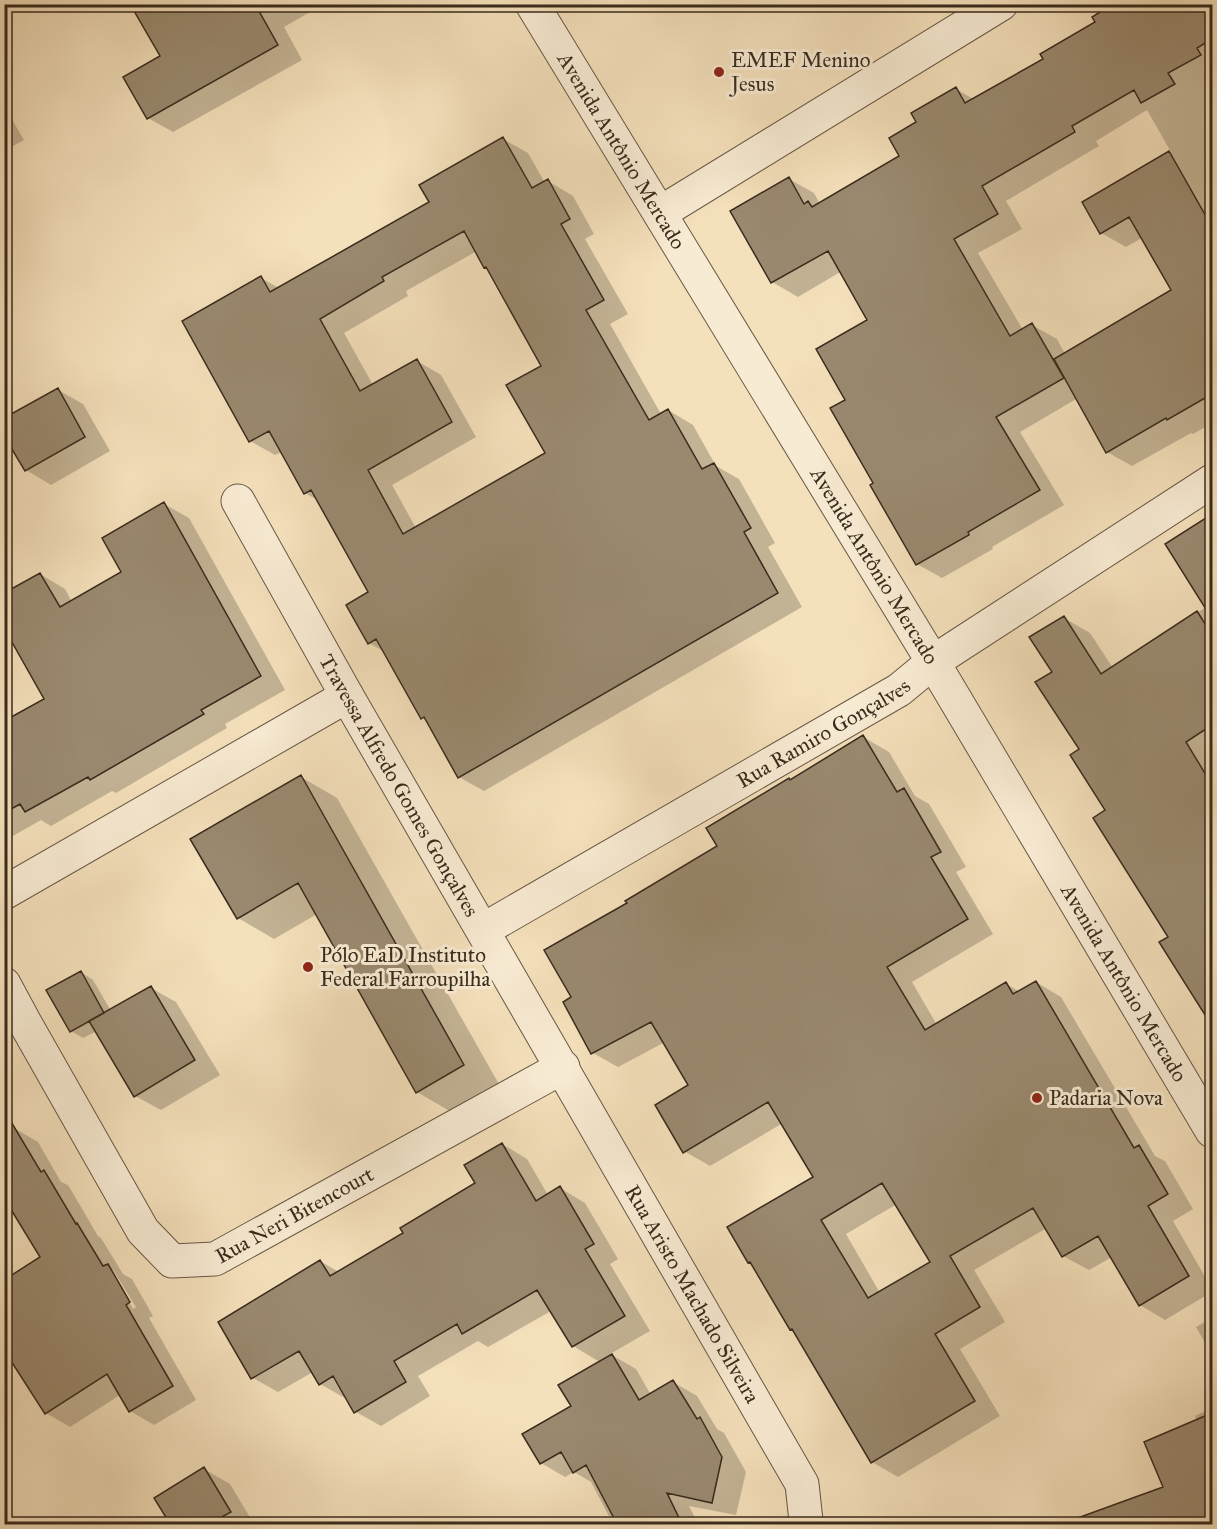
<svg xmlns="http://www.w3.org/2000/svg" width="1217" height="1529" viewBox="0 0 1217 1529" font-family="'IM FELL Great Primer',serif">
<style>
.shadow{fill:#0003;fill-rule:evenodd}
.building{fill:#9a896f;stroke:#392b1d;stroke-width:1.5;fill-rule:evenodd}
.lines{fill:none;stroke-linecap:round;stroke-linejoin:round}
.minor-casing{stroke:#685844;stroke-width:35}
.minor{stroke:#f8ebd3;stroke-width:33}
.poi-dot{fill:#8f2418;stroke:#f8ebd3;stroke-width:2}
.labels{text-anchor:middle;stroke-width:6;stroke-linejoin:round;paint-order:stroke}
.poi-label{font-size:21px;fill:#392b1d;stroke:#f8ebd3;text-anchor:start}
.street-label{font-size:21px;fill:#392b1d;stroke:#f8ebd3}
</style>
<rect width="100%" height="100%" fill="#f4e0bb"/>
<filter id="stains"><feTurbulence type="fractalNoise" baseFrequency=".00333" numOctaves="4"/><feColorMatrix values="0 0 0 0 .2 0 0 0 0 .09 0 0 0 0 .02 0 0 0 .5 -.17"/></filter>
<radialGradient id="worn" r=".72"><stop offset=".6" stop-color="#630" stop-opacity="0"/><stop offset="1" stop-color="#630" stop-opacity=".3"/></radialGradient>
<path class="shadow" d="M132,4H324L284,27L302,60L173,132L148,118L162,57Z
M1116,4H1212V423L1193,434L1191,433L1132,466L1107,452L1078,398L1020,432L1064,505L992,547L993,549L942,578L917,564L875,483L847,400L869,320L842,271L798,297L772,282L732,212L789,179L814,193L820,204L901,157L918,123L956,89L975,100L1045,59L1097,23ZM1147,110L1171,152L1084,202L1101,233L1126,247L1142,238L1173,291L1065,354L1057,339L1032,325L1023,330L978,253L1022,229L1006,201L1099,146L1096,141Z
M4,106L24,140L4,151Z
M503,139L528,153L545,183L548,181L573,196L594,234L585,239L628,314L610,324L661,414L668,410L693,425L716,466L739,479L775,543L768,547L802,607L484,791L459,777L428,722L422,718L385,652L369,643L371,593L319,501L305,493L282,452L275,455L250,441L261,278L279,288L431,202ZM477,251L488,268L543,366L547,454L416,528L392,485L476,437L441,375L417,361L373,385L344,333L408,296L406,291Z
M58,390L83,404L110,451L51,485L26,470Z
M164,504L189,518L285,690L225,724L227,728L116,793L112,791L51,826L41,820L4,841V723L46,699L17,646L4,640V594L40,574L65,589L72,602L123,573Z
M1212,516L1211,757L1212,1023L1161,943L1170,937L1107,811L1081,750L1054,672L1064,618L1090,633L1113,668L1206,607L1167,545Z
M863,737L889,752L915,796L929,804L966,867L956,872L993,934L912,982L937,1025L1006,984L1020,992L1036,982L1061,997L1155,1156L1165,1161L1193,1209L1173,1221L1212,1289V1292L1165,1320L1140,1305L1112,1257L1089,1270L1063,1256L1047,1228L974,1270L1005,1322L960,1349L1000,1416L898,1477L872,1462L795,1331L791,1329L815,1177L783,1123L710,1166L684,1151L690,1085L665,1042L618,1067L593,1053L574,998L629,904L719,847L790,781ZM897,1204L932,1262L880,1293L846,1234Z
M301,777L337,798L500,1086L453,1113L417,1092L317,914L274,939L238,918Z
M81,972L93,980L111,1011L151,988L176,1002L220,1075L161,1110L135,1096L97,1031L83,1038L71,1031Z
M14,1128L38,1142L61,1182L68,1185L98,1236L101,1238L123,1274L132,1279L153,1316L149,1318L196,1400L154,1425L130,1411L120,1395L70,1427L46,1413L41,1258ZM109,1270H113L136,1307L133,1309Z
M502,1144L527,1159L548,1195L560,1188L585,1203L618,1259L610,1264L650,1331L610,1354L636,1369L651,1395L673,1382L697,1396L717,1429L724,1433L746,1472L736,1515L689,1506L698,1524H613L591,1482L574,1472L565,1477L541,1463L573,1406L600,1362L573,1346L551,1311L488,1347L478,1341L418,1376L430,1396L381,1426L356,1412L347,1397L345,1398L320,1384L313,1372L278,1392L253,1378L320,1261L339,1272L405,1233L477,1184Z
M1212,1318V1355L1196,1327Z
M1212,1408V1524H1063L1165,1488L1197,1421L1195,1416Z
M204,1469L230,1484L254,1524H172L156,1498Z"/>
<path class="building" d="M130,4H255L278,45L147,119L123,77L160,56Z
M1113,4H1212V39L1197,48L1201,55L1168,73L1175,84L1141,103L1134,90L1072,126L1075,132L982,186L998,214L954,239L1010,336L1032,323L1064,378L996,417L1040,490L968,532L969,535L916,565L870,485L873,483L830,408L845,400L816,349L867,320L828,251L771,283L730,211L789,177L804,204L808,201L812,207L899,156L889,138L916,122L911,113L956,87L965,103L1043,59L1040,54L1095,22L1092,17Z
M503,137L532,188L548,179L570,219L561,224L604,300L586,310L649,420L668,409L702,469L714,463L751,528L744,532L778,593L458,778L424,717L421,719L376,639L368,644L346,605L368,592L311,490L304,494L269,431L249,442L182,321L261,276L270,292L429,202L419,185ZM464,231L484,268L486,267L541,366L506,385L545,453L403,534L368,470L452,422L417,359L360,391L320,319L384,281L382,277Z
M1169,151L1212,227V394L1167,420L1166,418L1106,453L1054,359L1171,290L1129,217L1100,234L1082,202Z
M58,388L85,437L25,471L4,436V418Z
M164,502L261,676L201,710L204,714L90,780L88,777L25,812L20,804L4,813V721L44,699L4,628V593L40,573L60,607L121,572L102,538Z
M1212,514V619L1165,544Z
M1197,611L1212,635V725L1186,742L1212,785V1026L1159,942L1168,937L1093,818L1105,810L1070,755L1079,749L1035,682L1052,672L1029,637L1064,616L1101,674Z
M863,735L897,792L904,788L941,852L931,857L968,919L887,967L925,1030L1006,982L1013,994L1036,981L1134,1148L1139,1145L1168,1194L1148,1206L1189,1276L1139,1306L1098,1236L1062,1257L1033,1208L950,1256L980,1307L935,1334L975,1401L871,1463L792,1329L790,1330L750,1262L748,1263L727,1227L813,1177L768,1102L683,1153L655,1105L688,1085L651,1022L591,1054L563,1002L571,997L544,950L627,903L625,901L717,846L706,828L789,778L790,780ZM882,1183L930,1262L868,1298L821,1220Z
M301,775L464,1065L416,1093L298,883L237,919L190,839Z
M81,971L104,1013L70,1032L46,990Z
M151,986L195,1060L134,1097L89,1021Z
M4,1110L41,1172L44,1170L76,1224L77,1223L103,1266L108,1264L130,1302L126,1305L173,1386L129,1412L107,1374L45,1414L4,1350V1280L40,1257L4,1198Z
M502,1143L536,1201L560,1186L594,1244L585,1249L625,1316L572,1347L537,1290L462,1334L457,1324L394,1361L406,1382L354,1413L333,1376L319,1385L299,1351L251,1379L218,1322L320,1260L330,1276L403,1233L400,1228L475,1183L464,1165Z
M612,1354L639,1400L673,1380L697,1419L700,1417L722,1457L712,1503L667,1493L682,1524H617L586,1465L573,1473L561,1452L540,1464L522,1434L571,1406L558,1385Z
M1212,1413V1524H1073L1072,1520L1163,1487L1144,1442Z
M204,1467L231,1512L209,1524H170L154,1498Z"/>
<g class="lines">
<g class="minor-casing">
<g id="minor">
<path id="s1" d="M532,4L933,662L1212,1131"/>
<path d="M660,213L1001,4"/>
<path id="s2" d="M238,501L347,696L802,1484L806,1521L803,1524"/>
<path d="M4,893L347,696"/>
<path id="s3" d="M483,930L899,690L933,662L1212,481"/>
<path id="s4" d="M4,984L25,1023L143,1231L172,1261L215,1259L563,1067"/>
</g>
</g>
<use href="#minor" class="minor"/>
</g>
<g class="poi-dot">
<circle cx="719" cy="72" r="6"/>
<circle cx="308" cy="967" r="6"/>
<circle cx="1037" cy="1098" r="6"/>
</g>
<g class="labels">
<g class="poi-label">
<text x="731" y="67">EMEF Menino<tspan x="731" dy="24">Jesus</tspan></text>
<text x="320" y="962">Pólo EaD Instituto<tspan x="320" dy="24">Federal Farroupilha</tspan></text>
<text x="1049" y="1105">Padaria Nova</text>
</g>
<g class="street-label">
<text dy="7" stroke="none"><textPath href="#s1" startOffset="172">Avenida Antônio Mercado</textPath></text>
<text dy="7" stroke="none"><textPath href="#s1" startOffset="658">Avenida Antônio Mercado</textPath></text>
<text dy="7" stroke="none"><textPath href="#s3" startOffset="393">Rua Ramiro Gonçalves</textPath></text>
<text dy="7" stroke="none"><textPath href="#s2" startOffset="327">Travessa Alfredo Gomes Gonçalves</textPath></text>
<text dy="7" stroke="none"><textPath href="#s1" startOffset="1144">Avenida Antônio Mercado</textPath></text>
<text dy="7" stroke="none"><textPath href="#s4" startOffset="459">Rua Neri Bitencourt</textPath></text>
<text dy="7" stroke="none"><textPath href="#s2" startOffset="914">Rua Aristo Machado Silveira</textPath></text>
</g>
</g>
<rect width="1217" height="1529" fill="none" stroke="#f4e0bb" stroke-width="24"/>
<rect x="6" y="6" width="1205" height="1517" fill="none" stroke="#392b1d" stroke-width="3"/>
<rect x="12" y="12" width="1193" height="1505" fill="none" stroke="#392b1d" stroke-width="1.5"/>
<rect width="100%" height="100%" filter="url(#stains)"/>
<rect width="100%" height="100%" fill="url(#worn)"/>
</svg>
